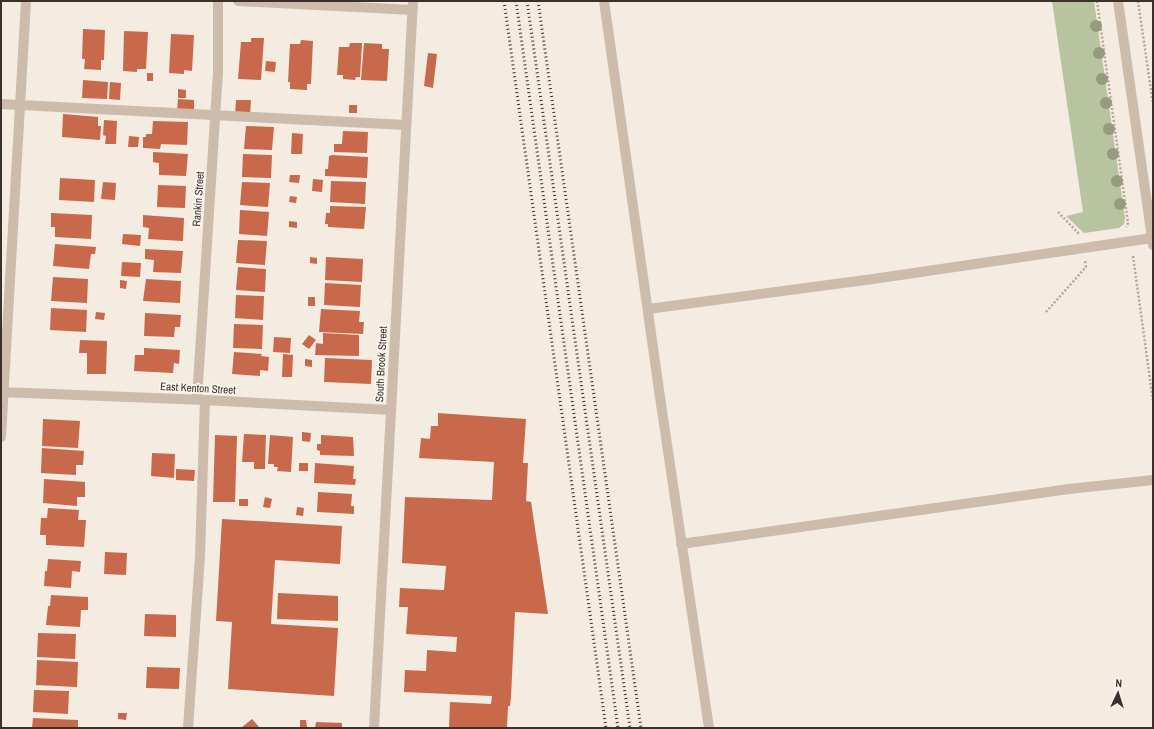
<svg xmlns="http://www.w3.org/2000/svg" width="1154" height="729" viewBox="0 0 1154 729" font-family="'Archivo Narrow',sans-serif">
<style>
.green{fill:#b8c4a0}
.building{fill:#c8694b}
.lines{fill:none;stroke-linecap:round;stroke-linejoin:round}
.path{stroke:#b9a596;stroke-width:2.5;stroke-dasharray:2 2;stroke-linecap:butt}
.minor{stroke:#cdbbac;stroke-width:10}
.rail{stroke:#3b302b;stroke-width:3;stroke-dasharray:1 3;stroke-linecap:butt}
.tree{fill:#969b7f}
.labels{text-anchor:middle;stroke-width:4;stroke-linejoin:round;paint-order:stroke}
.street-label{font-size:11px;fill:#3b302b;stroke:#fbf5ee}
</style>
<rect width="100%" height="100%" fill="#f4ebe1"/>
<path class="green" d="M1052,1H1094L1125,218L1124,224L1119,228L1084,233L1066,216L1083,212Z"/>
<path class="building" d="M83,29L105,30L104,60H101V70L84,69L85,59H82Z
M124,31L148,32L146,69H137V72L123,71Z
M171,34L194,35L192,71L184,70V74L169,73Z
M251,38H264L261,80L238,79L241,42H251Z
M301,40L313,41L311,84H307V90L290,89V82H288L290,44H300Z
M350,43H362L360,77H356L355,80L343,79V75H337L339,47H349Z
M364,43L382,44V49H389L387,81L361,80Z
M428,53L437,54L433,88L424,86Z
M266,61L276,62L275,72L265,71Z
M147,73H153V81H147Z
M83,80L108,82L107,99L82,98Z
M110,82L121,83L120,100L109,99Z
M178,89L186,90V98H178Z
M178,99L194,100V112L177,111Z
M236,100H251L250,116L235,115Z
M349,105H357V113H349Z
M63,114L98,117V126H101L100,140L62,137Z
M104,120L117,121L116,144H105L106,136L103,135Z
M153,121L188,122L187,145L161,144L160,149L143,148V137H146V134H152Z
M246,126L274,127L272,150L244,149Z
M343,131L368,132L367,153L334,152V144H342Z
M292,133L303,134L302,154H291Z
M129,136L139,137L138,147H128Z
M153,152L188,154L186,176L159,175V163L153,162Z
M243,154L272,155L271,178L242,177Z
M332,155L368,157L367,178L325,176V169H328L329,156Z
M290,175H300L299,183L289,182Z
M60,178L95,180L94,202L59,200Z
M313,179L323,180L322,192L312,191Z
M331,181L366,182L365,204L330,202Z
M103,182L116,183L115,200L101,199Z
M242,182L270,183L268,207L240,205Z
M158,185L186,186L185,208L157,207Z
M290,196L297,197L296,203L289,202Z
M330,206L366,207L364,229L328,227V224H325L326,213H330Z
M240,210L269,212L267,236L239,234Z
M51,213L92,215L91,239L55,237V227H51Z
M143,215L184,218L183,241L148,239L149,228L143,227Z
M289,221L297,222V228L289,227Z
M123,234L141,235L140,246L122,244Z
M238,240L267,241L265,265L236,263Z
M55,244L96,247L95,254H91L89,269L53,266Z
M145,249L183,251L181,273L153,272L154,260L145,259Z
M310,257L317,258V264L310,263Z
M326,257L363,259L362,282L325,280Z
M122,262L141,263L140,277L121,276Z
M238,267L266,269L265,292L236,290Z
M53,277L88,279L87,303L51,301Z
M146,279L181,281L180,303L143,301Z
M120,280L127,281L126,289L120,288Z
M325,283L361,285L360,307L324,305Z
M236,295L264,296L263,320L235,318Z
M308,297H315V306H308Z
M51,308L87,310L86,332L50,330Z
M321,309L360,311L359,322H364L363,334L319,332Z
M96,312L105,313L104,320L95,319Z
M145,313L181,315L180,327H175L174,337L144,336Z
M234,324L263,325L262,349L233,348Z
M323,333L359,335V356L315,355L316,343L323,344Z
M309,335L316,340L309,349L302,344Z
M274,337L291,338L290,353L273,352Z
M80,340L107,341L106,374H87V353H79Z
M144,348L180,350L179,364L174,363L173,373L134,371L135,355H144Z
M234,352L262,354L261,356L269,357L268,371L260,370V376L232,374Z
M283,354L293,355L292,377H282Z
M325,358L372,360L371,384L324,382Z
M305,359L312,360V367L305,366Z
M438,413L526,419L523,463H528L526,501L531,502L548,614L515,612L511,697L510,706H508L507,728H449L450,702L491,704L492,696L404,692L405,670L426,671L427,650L456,652L457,637L406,634L408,607H399L400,588L444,590L446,566L402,563L405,497L492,500L494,462L419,458L421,438L430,439L431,426H438Z
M43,419L80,421L78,448L42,446Z
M302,432L311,433L310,442L302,441Z
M244,434L266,435L265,469H254V462H242Z
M215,435L237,436L235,502H213Z
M270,435L293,437L291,472L277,471L278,467H274V464H268Z
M321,435L353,437L354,456L320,455V451L317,450V444H321Z
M42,448L84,451L83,465H76V475L41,473Z
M152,453L175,454L174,478L151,476Z
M299,463H308V471H299Z
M315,463L354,466L353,479H356L355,485L314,483Z
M176,469L195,470L194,481L176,480Z
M44,479L85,482V497H77V506L43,503Z
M318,492L352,494L351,506H354V514L317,512Z
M265,497L272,499L270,508L263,507Z
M239,499H248V506H239Z
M297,507L304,508L303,516L296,515Z
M48,508L79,510L78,520H86L84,547L46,545V535H40L41,518H47Z
M222,519L342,526L340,564L275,560L271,624L338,628L334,696L228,689L232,622L216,621Z
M105,552L127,553L126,575L104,574Z
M48,559L81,561L80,572L72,571L71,588L44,586L45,571H47Z
M278,593L338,596V621L277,619Z
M51,595L88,597V610H81L80,627L46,625L48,606H50Z
M145,614L176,615V637L144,636Z
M38,633L76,634L75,659L37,657Z
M37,660L78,662L77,687L36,685Z
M147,667L180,668L179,689L146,688Z
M34,690L69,691L68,714L33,712Z
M118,713H127L126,720L118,719Z
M33,718L78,720V728H32Z
M252,719L260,728H241Z
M300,720H306L307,727H300Z
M316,722L342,723V728H315Z"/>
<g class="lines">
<path class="path" d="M1097,1L1128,223L1126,227
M1138,1L1153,104
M1058,212L1080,235
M1133,256L1153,401
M1046,312L1086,267L1085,261"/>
<path class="minor" d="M238,1L412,10
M604,1L660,397L709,728
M1118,1L1153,245
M1,104L406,125
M648,309L873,279L1152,238
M1,392L205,400L391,410
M197,399L218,72V1
M1,437L26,1
M681,544L1069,489L1153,480
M188,728L200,556L205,400
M374,728L413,1"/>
<path class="rail" d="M504,1L606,728
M516,1L618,728
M527,1L630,728
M538,1L641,728"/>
</g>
<g class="tree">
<circle cx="1096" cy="26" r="6"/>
<circle cx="1099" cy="53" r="6"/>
<circle cx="1102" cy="79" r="6"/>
<circle cx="1106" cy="103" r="6"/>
<circle cx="1109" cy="129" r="6"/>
<circle cx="1113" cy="154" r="6"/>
<circle cx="1117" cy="181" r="6"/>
<circle cx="1120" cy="204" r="6"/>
</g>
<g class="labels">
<g class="street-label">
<text transform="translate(198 199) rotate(-86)" y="4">Rankin Street</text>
<text transform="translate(381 364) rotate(-87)" y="4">South Brook Street</text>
<text transform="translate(198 388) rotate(3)" y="4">East Kenton Street</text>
</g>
</g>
<rect width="1154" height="729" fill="none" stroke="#3b302b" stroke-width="4"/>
<g transform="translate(1118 693) rotate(4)" stroke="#fbf5ee" stroke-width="3" paint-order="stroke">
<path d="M0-3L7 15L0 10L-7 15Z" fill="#3b302b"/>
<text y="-6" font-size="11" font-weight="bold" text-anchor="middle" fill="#3b302b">N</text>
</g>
</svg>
